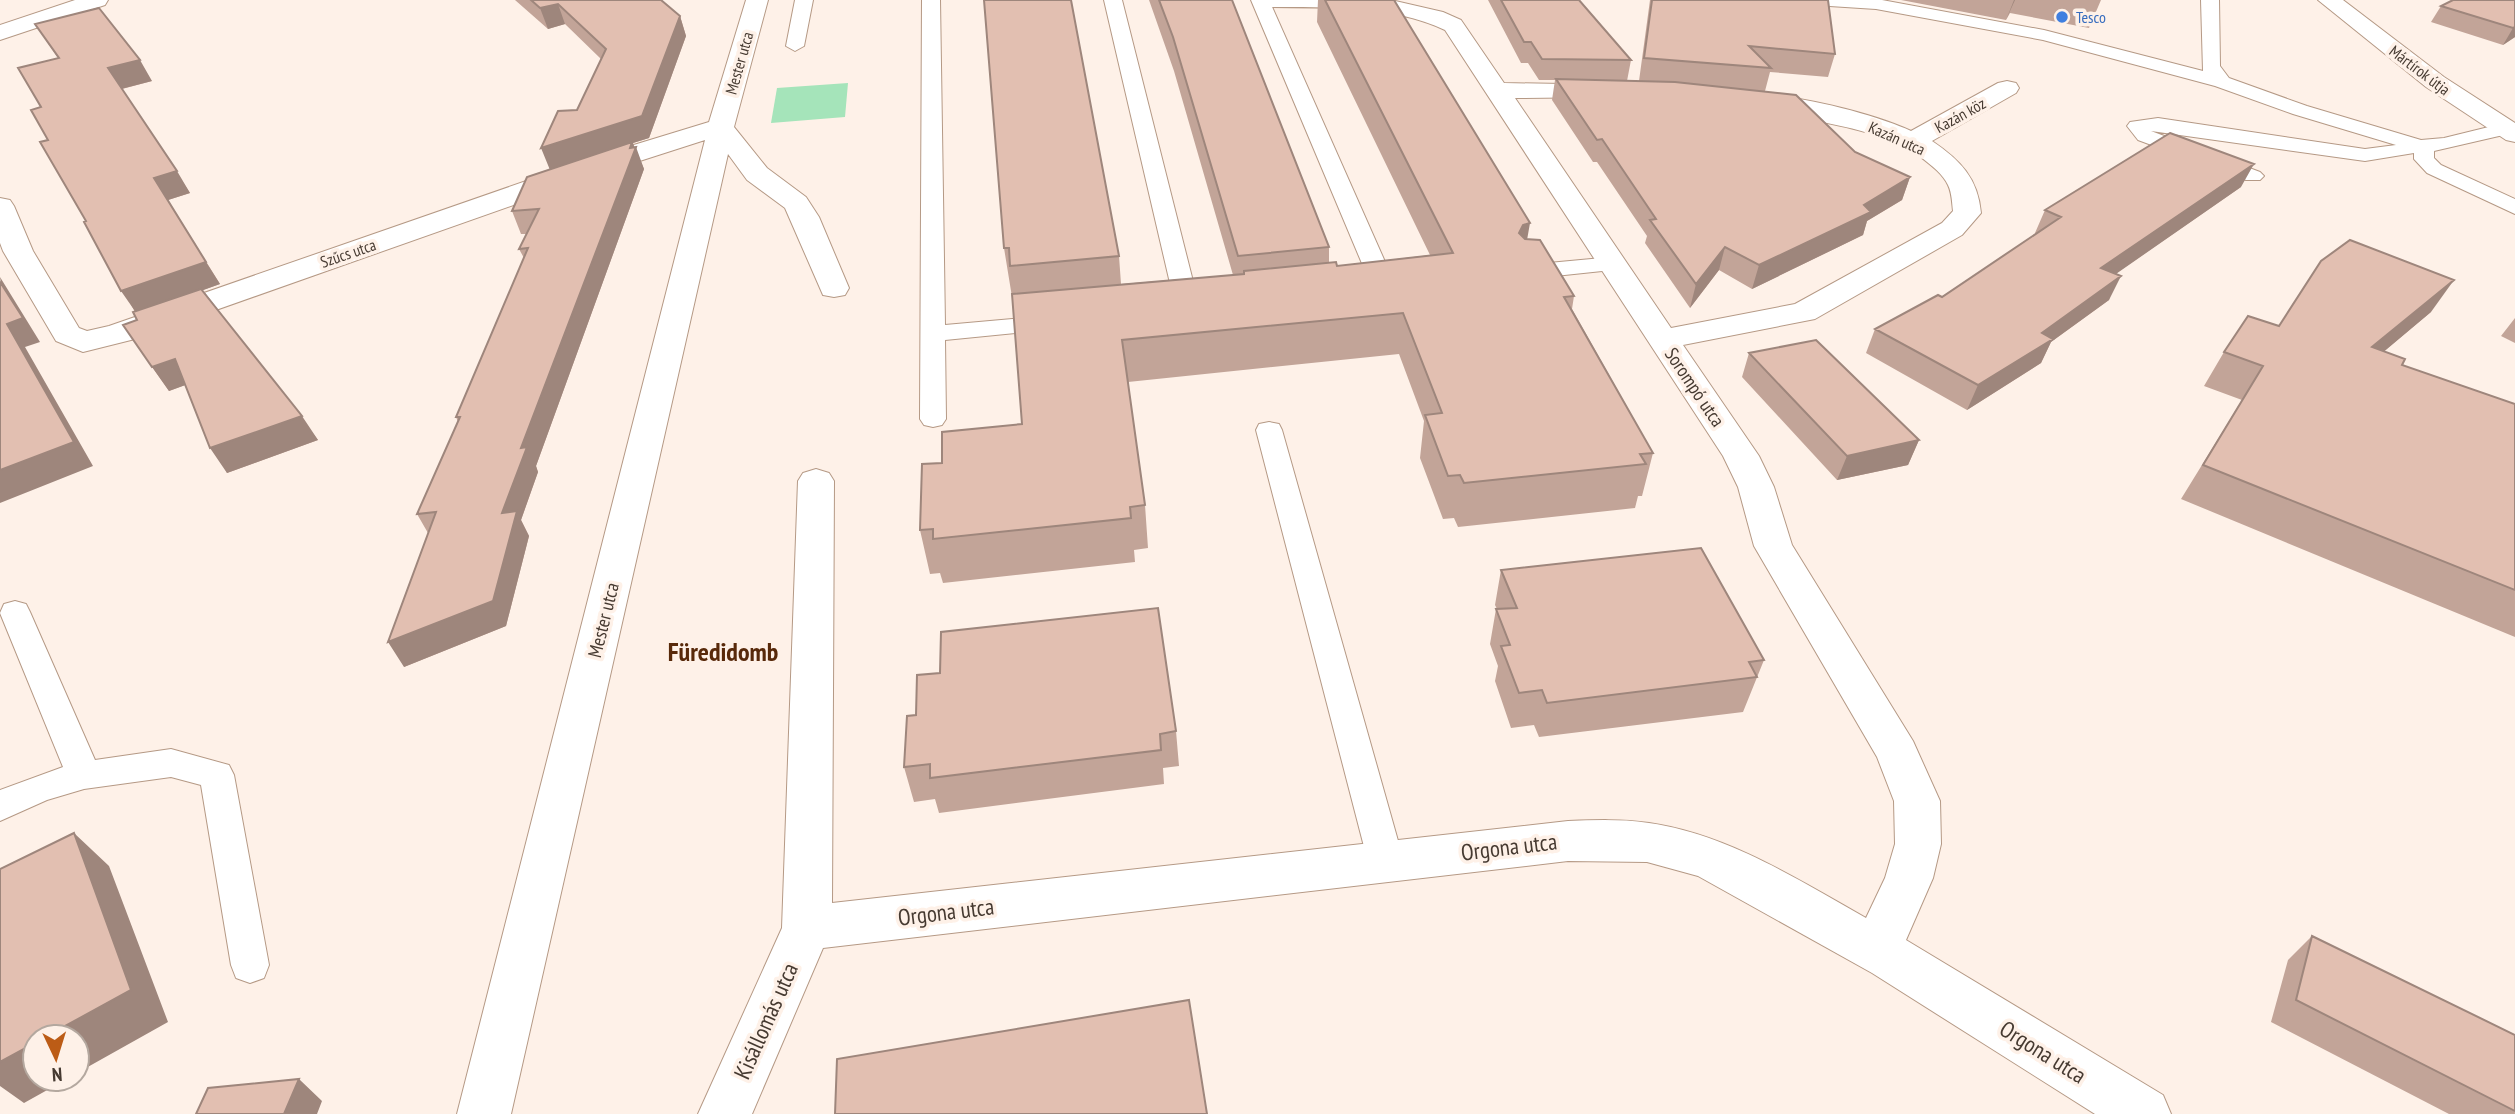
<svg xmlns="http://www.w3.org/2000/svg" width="2515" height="1114" viewBox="0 0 2515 1114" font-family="'PT Sans Narrow',sans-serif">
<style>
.green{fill:#a5e4ba}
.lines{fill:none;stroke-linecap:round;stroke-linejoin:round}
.lane-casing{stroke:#b59985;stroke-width:2}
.street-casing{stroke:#b59985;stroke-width:2}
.secondary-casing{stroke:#b59985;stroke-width:2}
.lane{fill:#fff;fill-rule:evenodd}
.street{fill:#fff;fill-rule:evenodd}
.secondary{fill:#fff;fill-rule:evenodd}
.wall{fill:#c2a498}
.shaded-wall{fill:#9e867c}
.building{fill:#e2bfb1;stroke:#9e867c;stroke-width:2}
.shop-dot{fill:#3f7fe0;stroke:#fef1e8;stroke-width:2.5}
.labels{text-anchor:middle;stroke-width:7;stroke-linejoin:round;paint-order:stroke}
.far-shop-label{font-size:16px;fill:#366cbe;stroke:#fef1e8;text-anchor:start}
.far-street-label{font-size:16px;fill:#463a31;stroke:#fef1e8}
.street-label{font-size:19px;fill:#463a31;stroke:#fef1e8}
.near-street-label{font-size:23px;fill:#463a31;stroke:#fef1e8}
.district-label{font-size:26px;font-weight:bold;fill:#58290a;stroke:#fef1e8}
</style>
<rect width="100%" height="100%" fill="#fef1e8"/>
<path class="green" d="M848,83L845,117L771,123L777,88Z"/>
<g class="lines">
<g class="lane-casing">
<path id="lane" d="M795,0H813L804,46L795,51L786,46Z
M922,0H940L945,325L1056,315L1065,317L1068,322L1065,327L1056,329L945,340L946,419L942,425L933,427L924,425L920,419Z
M1104,0H1122L1200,309L1197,314L1188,316L1179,314L1176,309Z
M1251,0H1269L1390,273L1385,285L1367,295H1351L1347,290L1366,277V273Z
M1805,0H1882L2044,30L2203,71L2201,0H2219L2220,66L2229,78L2307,106L2421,140L2444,138L2505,123L2512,125L2515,129L2512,133L2434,151V158L2441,165L2515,199V214L2427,173L2414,159V153L2365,161L2151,131L2260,172L2264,176L2260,180H2246L2138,140L2127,126L2130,122L2158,118L2365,149L2396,145L2293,114L2215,86L2043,40L1876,9L1814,5Z
M1613,257L1621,259L1625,264L1621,269L1527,279L1519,277L1515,272L1519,267L1527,265Z
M1269,422L1279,424L1282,430L1404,862L1399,873L1386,878L1373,873L1368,862L1256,430L1259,424Z
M15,601L26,604L30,612L95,760L171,749L229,765L234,775L269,965L264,978L250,983L236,978L231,965L201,785L171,777L84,789L47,800L0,821V790L63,767L0,613L4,604Z"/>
</g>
<g class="street-casing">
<path id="street" d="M746,0H768L734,127L767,168L806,197L819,217L849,288L845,295L834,297L823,295L785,208L747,180L728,154L511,1114H457L705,140L621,167L131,340L83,352L56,341L3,251L0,243V198L10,200L14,206L33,251L79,328L87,331L109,326L601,155L709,122Z
M1253,0H1391L1443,12L1461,20L1504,83L1615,85L1618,90L1615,95L1606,97L1515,98L1671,328L1795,304L1942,223L1953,211C1952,203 1952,193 1948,185C1943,174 1931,165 1922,158C1870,123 1810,123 1751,108L1747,103L1751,98C1784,89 1879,116 1911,131L1998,83L2007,81L2016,83L2019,88L2016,93L1932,141C1960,160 1978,178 1981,213L1962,235L1815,319L1683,345L1759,456L1774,487L1792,545L1913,741L1940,801L1941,844L1933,878L1906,940L2163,1095L2171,1114H2095L1872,973L1698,876L1647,862L1568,861L823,948L752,1114H698L782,928L798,481L803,473L816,469L829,473L834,481L832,903L1568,821C1595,820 1622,819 1649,823C1727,834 1799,880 1866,918L1885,878L1895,844L1894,801L1877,757L1754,546L1738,487L1723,456L1445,30C1389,4 1324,8 1264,7L1256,5Z"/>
</g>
<g class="secondary-casing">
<path id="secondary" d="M75,0H108L105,5L0,40V25Z
M2318,0H2343L2444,77L2515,123V142L2506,140L2426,87Z"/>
</g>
<use href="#lane" class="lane"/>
<use href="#street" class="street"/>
<use href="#secondary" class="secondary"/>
</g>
<path class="wall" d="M515,0H661L680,16L686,36L649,138L633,143L644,169L536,466L538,472L521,520L529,536L506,626L404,667L428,533L417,514L458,422L456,417L524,258L519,249L527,234H521L512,211L549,170L601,59L565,24L548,29Z
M984,0L1119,256L1121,284L1233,275L1174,71L1149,0H1232L1329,247V263L1337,266L1430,255L1317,22L1318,0H1394L1527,239L1574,296L1572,309L1653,453L1642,496H1638L1635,508L1458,527L1454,518L1443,519L1420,458L1424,421L1399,354L1128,382L1145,505L1148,548L1134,550L1135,562L943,583L940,573L930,574L920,530L942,463L1022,424L1013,297H1012L1004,248Z
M1488,0H1579L1631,60L1627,81H1639L1650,0H1828L1835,54L1828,77L1770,72L1765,91L1855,152L1910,177L1902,200L1867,221L1863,235L1752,289L1719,270L1690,308L1645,243L1647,236L1597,162H1593L1552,100L1555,80H1539L1528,63H1521Z
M1901,0H2101L2089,28L2010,13L2006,20Z
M2515,0V37L2503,45L2431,22L2441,6Z
M35,24L152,81L122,89L190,193L168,200L220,284L203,290L318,440L227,473L185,385L169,391L123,325L137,320L135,312L86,221L48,140L41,107L58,58Z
M2241,187L2115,274L2109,300L2051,342L2041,363L1967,410L1866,353L1875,329L1942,297L2036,234L2035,233L2045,210Z
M2431,312L2384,351L2402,365L2515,404V637L2181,499L2242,400L2204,386L2224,352Z
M2515,318V343L2501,336Z
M1749,353L1919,440L1908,465L1837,480L1742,377Z
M1501,570L1764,660L1743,712L1539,737L1534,725L1511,728L1495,681L1498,666L1490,644L1496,609H1497L1495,605Z
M1176,731L1179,766L1163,768L1164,784L939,813L935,799L914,802L904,767Z
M2312,936L2515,1035V1114H2449L2271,1022L2288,960Z"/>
<path class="shaded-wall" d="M2014,0H2015L2006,20Z
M558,4L565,24L548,29L540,8Z
M680,16L686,36L649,138L633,143L635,150L636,147L644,169L536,466L538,472L521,520L529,536L506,626L404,667L388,642L502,513L521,448L550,170L541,148Z
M2515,27V37L2503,45L2513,28Z
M140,60L152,81L121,89L108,68Z
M2254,164L2241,187L2090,292L2101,268Z
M177,171L190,193L168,200L154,178Z
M1910,177L1902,200L1867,221L1863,235L1752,289L1759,265L1864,205Z
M1530,223L1523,263L1519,233L1523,225Z
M1725,247L1719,270L1690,308L1696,284Z
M206,262L220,284L137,314L121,291Z
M2121,276L2109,300L2051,342L2041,363L1967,410L1978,385L2042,333Z
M0,277L40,342L25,347L93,466L0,503V470L7,324Z
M2454,280L2431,312L2349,381L2372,347Z
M175,359L191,383L169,391L152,367Z
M302,416L318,440L227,473L210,448Z
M1919,440L1908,465L1837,480L1847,456Z
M74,833L109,866L168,1022L77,1073V1037H45Z
M35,1043V1079H67L24,1103L0,1086V1062Z
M299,1079L322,1101L317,1114H284Z"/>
<path class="building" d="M531,0H661L680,16L642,116L541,148L558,111L577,110L606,49L558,4L540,8Z
M984,0H1071L1119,256L1010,266L1009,248H1004Z
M1159,0H1232L1329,247L1238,256L1173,37Z
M1325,0H1394L1530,223L1523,225L1519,233L1525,239L1540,240L1574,296L1564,297L1653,453L1640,454L1646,464L1464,483L1460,475L1448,476L1425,415L1442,413L1403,313L1122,340L1145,505L1130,507L1131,518L933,539V529L920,530L922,464L942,463V432L1022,424L1012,294L1244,274V271L1336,262L1337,266L1453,253Z
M1501,0H1579L1631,60L1542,59L1531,42H1524Z
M1652,0H1828L1835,54L1749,46L1771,68L1644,58Z
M2453,0H2515V27L2513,28L2441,6Z
M99,8L140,60L108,68L177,171L154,178L206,262L121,291L84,222L86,221L40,142L48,140L31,110L41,107L18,68L59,58L35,24Z
M1556,79L1675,82L1796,95L1855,152L1910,177L1864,205L1871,212L1759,265L1725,247L1696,284L1650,220L1656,219L1602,139L1597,140Z
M2170,133L2254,164L2101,268L2121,276L2042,333L2053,339L1978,385L1875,329L1938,295L1942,297L2061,217L2045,210Z
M632,142L630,148L636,147L521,448L527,447L502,513L517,511L493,601L388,642L436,512L417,514L460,417H456L528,248L519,249L539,209L512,211L527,177Z
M2350,240L2454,280L2372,347L2405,359L2402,365L2515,404V590L2203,465L2263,366L2224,352L2248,316L2279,326L2321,261Z
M0,282L23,318L7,324L74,442L0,470Z
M201,289L302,416L210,448L175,359L152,367L123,325L137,320L133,312Z
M1816,340L1919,440L1847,456L1749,353Z
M1701,548L1764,660L1749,662L1757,677L1547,703L1542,690L1519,693L1501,646L1510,645L1496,609L1517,608L1501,570Z
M1158,608L1176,731L1160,734L1161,750L930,778V764L904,767L907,716L916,715L917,675L940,673L941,632Z
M74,833L131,990L45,1037H35V1043L0,1062V869Z
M2312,936L2515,1035V1111L2296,1000Z
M1189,1000L1207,1114H835L837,1059Z
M299,1079L284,1114H196L208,1088Z"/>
<circle class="shop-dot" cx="2062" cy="17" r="7"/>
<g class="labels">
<g class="far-shop-label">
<text x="2076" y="23">Tesco</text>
</g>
<g class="far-street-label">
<text transform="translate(739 63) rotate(-74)" y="6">Mester utca</text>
<text transform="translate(2420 70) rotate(37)" y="6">Mártírok útja</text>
<text transform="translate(1960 115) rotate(-29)" y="6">Kazán köz</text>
<text transform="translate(1897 138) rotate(24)" y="6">Kazán utca</text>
<text transform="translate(348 253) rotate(-19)" y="6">Szűcs utca</text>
</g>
<g class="street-label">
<text transform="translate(1695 387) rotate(56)" y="7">Sorompó utca</text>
<text transform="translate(603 620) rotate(-76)" y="7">Mester utca</text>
</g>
<g class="near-street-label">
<text transform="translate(1509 847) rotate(-7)" y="8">Orgona utca</text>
<text transform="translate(946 912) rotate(-7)" y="8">Orgona utca</text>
<text transform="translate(766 1021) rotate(-66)" y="8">Kisállomás utca</text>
<text transform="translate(2043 1052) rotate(32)" y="8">Orgona utca</text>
</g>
<g class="district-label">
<text x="723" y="661">Füredidomb</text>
</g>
</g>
<g transform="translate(56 1058) rotate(176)"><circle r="33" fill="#fef1e8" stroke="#b4a89f" stroke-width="2"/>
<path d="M0-5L12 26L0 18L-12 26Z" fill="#bc5c16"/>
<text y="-10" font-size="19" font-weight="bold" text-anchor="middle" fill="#463a31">N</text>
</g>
</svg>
